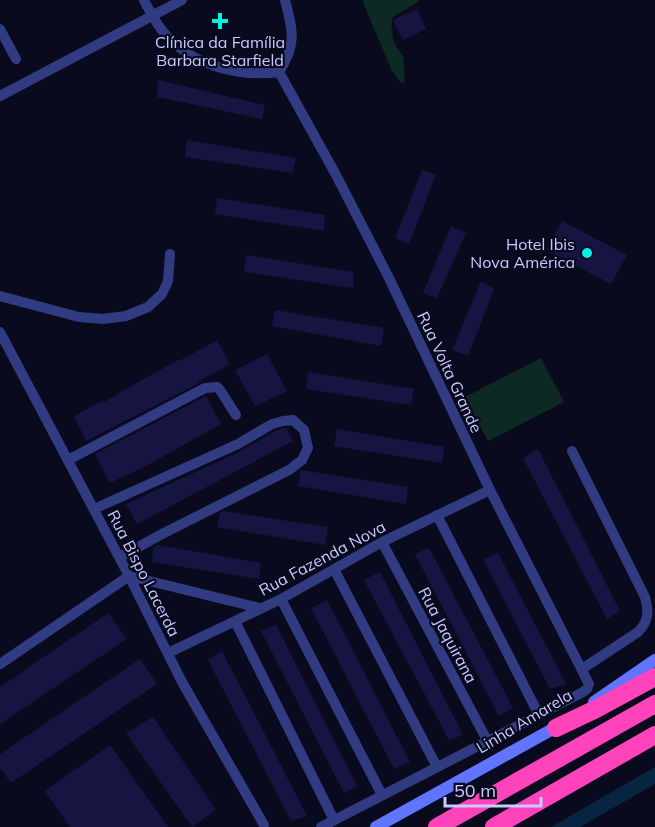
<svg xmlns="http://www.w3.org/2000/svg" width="655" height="827" viewBox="0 0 655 827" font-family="Mulish,sans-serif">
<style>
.green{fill:#0d2923}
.water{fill:#072541}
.building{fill:#161541}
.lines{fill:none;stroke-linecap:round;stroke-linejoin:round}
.street{stroke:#313b82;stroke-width:10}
.secondary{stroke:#5f74ff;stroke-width:12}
.highway{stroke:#ff43bb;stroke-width:18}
.poi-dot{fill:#00f3e4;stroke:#0a0a1e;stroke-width:2}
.labels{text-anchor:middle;stroke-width:4.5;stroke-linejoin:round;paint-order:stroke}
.poi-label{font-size:16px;fill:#c8caff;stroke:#0a0a1e}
.street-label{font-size:16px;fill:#c8caff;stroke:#0a0a1e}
</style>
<rect width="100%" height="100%" fill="#0a0a1e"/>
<path class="green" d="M362,0H419L418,2L393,17C390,26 392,41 398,49C401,54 401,52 403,57C405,65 403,73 405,81L403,83L399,81L392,71Z
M541,358L564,402L488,441L465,397Z"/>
<path class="water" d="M655,767V784L580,827H551Z"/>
<path class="building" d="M417,9L426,29L403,40L393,20Z
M158,80L265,105L262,119L157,97Z
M187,140L296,158L292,173L185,157Z
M422,170L436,174L409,244L395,238Z
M217,198L325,215L324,231L215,214Z
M562,221L627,255L611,284L546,250Z
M451,226L466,233L437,298L423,293Z
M246,255L353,272V288L244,272Z
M481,281L494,289L468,356L452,350Z
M275,310L384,328L381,346L272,326Z
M217,340L230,364L198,382L199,383L86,441L74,416L104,400V402L142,380L178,360L179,361Z
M267,354L287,391L255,406L235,370Z
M308,372L414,389L411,405L306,389Z
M206,396L221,424L142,468L110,483L95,454Z
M286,428L293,441L137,524L126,504L241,451L275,431Z
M337,429L444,447L442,463L334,446Z
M538,449L620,611L607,619L523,458Z
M301,470L408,487L406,504L298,486Z
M223,511L328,527L325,545L217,527L220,513Z
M158,545L261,563L259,579L152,562L153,547Z
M429,548L513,708L499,716L415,554Z
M498,553L566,684L550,689L483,559Z
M380,572L463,735L449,740L364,580Z
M327,600L410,762L394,769L311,608Z
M108,613L127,639L0,724V687Z
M276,625L357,786L344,793L261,631Z
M222,651L307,816L291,821L208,660Z
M140,659L157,684L11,783L0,768V754Z
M153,717L216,810L192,827L126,733Z
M110,745L168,827H70L45,791Z"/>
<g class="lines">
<path class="street" d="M144,0C150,12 157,26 167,36C194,66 240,77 279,72
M0,29L16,59
M279,72L335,173L389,278L490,490L589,684L587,689L583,692L321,827
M279,72C297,44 293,31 285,0
M0,96L182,0
M0,296L79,317L103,319L126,316L148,307L162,294L168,281L170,254
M0,332L129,576L182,682L264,825
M572,451L645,597C649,611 649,621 638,632L582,669
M68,460L205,388L217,387L220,390L236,415
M94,509L238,444L272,424L283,421L293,420L304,430L308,448L302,460L289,470L162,534L120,557
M437,515L539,715
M382,542L488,742
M334,569L437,767
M129,576L260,608
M281,599L382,795
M235,621L334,820
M168,653L281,599L382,542L490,490
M0,664L129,576"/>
<path class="secondary" d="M594,702L655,660
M376,827L560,725"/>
<path class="highway" d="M556,728L596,709L655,677
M437,827L655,704
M494,827L655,735"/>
</g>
<g class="poi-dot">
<path d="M217 12h6v6h6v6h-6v6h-6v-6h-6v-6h6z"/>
<circle cx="587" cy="253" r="6"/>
</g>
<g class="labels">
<g class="poi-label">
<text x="220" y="48">Clínica da Família<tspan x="220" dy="18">Barbara Starfield</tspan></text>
<text x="575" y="250" text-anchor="end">Hotel Ibis<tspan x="575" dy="18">Nova América</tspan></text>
</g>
<g class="street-label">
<text transform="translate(450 372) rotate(65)" y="6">Rua Volta Grande</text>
<text transform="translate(322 558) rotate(-28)" y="6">Rua Fazenda Nova</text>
<text transform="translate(144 573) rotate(63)" y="6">Rua Bispo Lacerda</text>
<text transform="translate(448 635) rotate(62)" y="6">Rua Jaquirana</text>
<text transform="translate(524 721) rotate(-31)" y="6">Linha Amarela</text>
</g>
</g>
<path d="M445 797v9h96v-9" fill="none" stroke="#c8caff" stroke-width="3"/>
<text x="454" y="797" font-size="18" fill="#c8caff" stroke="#0a0a1e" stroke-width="4.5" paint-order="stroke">50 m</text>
</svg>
